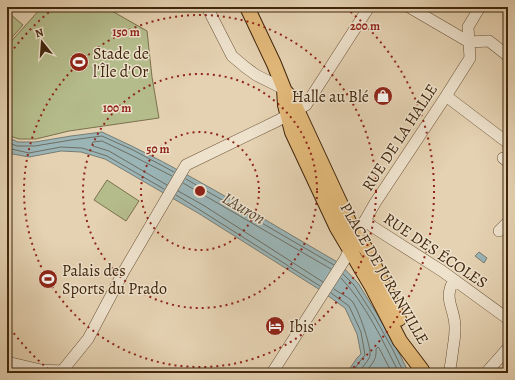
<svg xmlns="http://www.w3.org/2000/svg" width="515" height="380" viewBox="0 0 515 380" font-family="Alegreya,serif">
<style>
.green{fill:#b5bc8c;stroke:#7b714c}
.water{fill:#9bb5b7;stroke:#777c73}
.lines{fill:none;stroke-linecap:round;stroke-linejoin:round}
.shore{stroke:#6e6e62;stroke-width:1}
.minor-casing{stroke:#6a5136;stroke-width:12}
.major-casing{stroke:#41260d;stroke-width:16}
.minor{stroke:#eee2cd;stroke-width:11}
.major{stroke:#e2b979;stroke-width:14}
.ring{fill:none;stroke:#8f2418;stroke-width:2;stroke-dasharray:2 4}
.labels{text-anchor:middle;stroke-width:3;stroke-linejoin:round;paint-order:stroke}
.poi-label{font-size:16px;fill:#41260d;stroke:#eee2cd;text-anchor:start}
.street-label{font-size:16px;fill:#41260d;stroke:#eee2cd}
.water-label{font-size:17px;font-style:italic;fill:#584a38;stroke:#eee2cd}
.centre{fill:#8f2418;stroke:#eee2cd;stroke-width:2}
.ring-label{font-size:12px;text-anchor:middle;font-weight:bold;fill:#8f2418;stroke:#eee2cd;stroke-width:3;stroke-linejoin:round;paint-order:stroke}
</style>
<rect width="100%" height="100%" fill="#e5d2b2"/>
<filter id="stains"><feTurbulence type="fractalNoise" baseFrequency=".005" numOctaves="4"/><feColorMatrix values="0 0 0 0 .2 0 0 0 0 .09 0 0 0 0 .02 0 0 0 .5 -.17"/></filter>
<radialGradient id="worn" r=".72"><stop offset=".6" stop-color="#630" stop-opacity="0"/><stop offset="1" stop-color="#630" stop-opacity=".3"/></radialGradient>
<path class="green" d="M42,7H105L147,31L152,77L159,118L69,131L36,139H19L7,135V46Z
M9,13L23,25L7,43V14Z
M107,180L139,201L126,221L94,200Z"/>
<path class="water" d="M102,132C184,169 261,218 339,263L358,283L377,314L397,349L409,373H349L348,371L357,358L361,354L357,334L345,308L317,288L198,213L105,159L81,152L61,151L29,157L13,154L7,152V137L18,142H35L71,136Z
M479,252L487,258L484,263L475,256Z"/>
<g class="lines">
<path class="shore" d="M7,142L17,146H35L71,140L102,136L133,150L174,172
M7,148L29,153L61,147L82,148L107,156L164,189
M186,179L334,265
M183,183L331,269
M167,185L109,151L93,146L92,143L93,142L102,141L131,155L172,176
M178,191L203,205L323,282
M176,195L200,210L320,286
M343,274L354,285L374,316L393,350L404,373
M341,278C365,303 383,341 399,373
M334,289C339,293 347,296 352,301C358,308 371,346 370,355C370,359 361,369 358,373
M331,293L349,306L361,332L365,355L360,361L352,373
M365,373C371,364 377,361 376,349L378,347L379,348L392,373"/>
<g class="minor-casing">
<path id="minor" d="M207,7L232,56L245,67L256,75L284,89
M409,7L469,42L489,41L508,56
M446,96L508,143
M503,158L508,162
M365,220L373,227L442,271L508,319
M499,231L508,222
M7,362L41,370L62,371
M62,371L88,339L124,271L186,165L277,121L306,105L369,7
M7,373H9
M272,373L345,259L359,231L375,203L446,96L470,58L468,27L480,7
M449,373C451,365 452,356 453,348C454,342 455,335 455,329C456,309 442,300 454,280
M486,373L508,348"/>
</g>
<g class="major-casing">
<path id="major" d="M247,7L274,64L284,89L285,105L292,132L337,228L372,287L400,341L422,370
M285,91L292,99L356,237L367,250L399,319"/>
</g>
<use href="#minor" class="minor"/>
<use href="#major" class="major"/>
</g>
<g class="ring">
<circle cx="200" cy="191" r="59"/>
<circle cx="200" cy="191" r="117"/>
<circle cx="200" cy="191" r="176"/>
<path d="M53 373A234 234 0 0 1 7 324M7 58A234 234 0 0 1 54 8M346 8A234 234 0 0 1 347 373"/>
</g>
<defs>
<g id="stadium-disc" transform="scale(1)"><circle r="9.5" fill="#8f2418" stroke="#eee2cd"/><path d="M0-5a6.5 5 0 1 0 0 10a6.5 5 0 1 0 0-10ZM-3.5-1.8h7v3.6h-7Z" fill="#fff"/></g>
<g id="shop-disc" transform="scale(1)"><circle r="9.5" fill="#8f2418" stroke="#eee2cd"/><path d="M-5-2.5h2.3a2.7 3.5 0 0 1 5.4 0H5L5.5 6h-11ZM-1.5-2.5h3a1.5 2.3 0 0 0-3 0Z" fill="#fff"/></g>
<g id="hotel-disc" transform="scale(1)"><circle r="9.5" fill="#8f2418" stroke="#eee2cd"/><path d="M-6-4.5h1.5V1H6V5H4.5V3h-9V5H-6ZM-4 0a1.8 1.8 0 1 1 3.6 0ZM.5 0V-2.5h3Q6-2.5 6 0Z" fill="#fff"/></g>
</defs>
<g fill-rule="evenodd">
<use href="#stadium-disc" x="79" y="62"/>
<use href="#shop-disc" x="383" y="96"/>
<use href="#stadium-disc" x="48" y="279"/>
<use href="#hotel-disc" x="275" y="326"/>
</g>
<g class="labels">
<g class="poi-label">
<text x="93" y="59">Stade de<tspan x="93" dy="18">l'Île d'Or</tspan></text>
<text x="369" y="102" text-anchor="end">Halle au Blé</text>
<text x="62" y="276">Palais des<tspan x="62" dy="18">Sports du Prado</tspan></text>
<text x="289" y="332">Ibis</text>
</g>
<g class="street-label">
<text transform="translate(399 137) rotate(-57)" y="6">RUE DE LA HALLE</text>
<text transform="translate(436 250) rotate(34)" y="6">RUE DES ÉCOLES</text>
<text transform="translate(385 273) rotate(60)" y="6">PLACE DE JURANVILLE</text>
</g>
<g class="water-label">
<text transform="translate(244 208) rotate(30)" y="6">L'Auron</text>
</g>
</g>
<circle cx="200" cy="191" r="6" class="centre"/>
<g class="ring-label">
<text x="365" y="30">200 m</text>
<text x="126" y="36">150 m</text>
<text x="117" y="112">100 m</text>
<text x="158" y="153">50 m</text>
</g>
<rect width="515" height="380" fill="none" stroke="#e5d2b2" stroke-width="24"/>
<rect x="8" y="8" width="499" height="364" fill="none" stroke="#41260d" stroke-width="2"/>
<rect x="12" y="12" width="491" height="356" fill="none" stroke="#41260d"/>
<g transform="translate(42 42) rotate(343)" stroke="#eee2cd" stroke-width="3" paint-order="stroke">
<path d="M0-3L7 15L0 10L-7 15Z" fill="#41260d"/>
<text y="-6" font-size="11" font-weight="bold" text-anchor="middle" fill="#41260d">N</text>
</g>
<rect width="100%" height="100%" filter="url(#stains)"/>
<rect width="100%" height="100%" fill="url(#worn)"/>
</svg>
